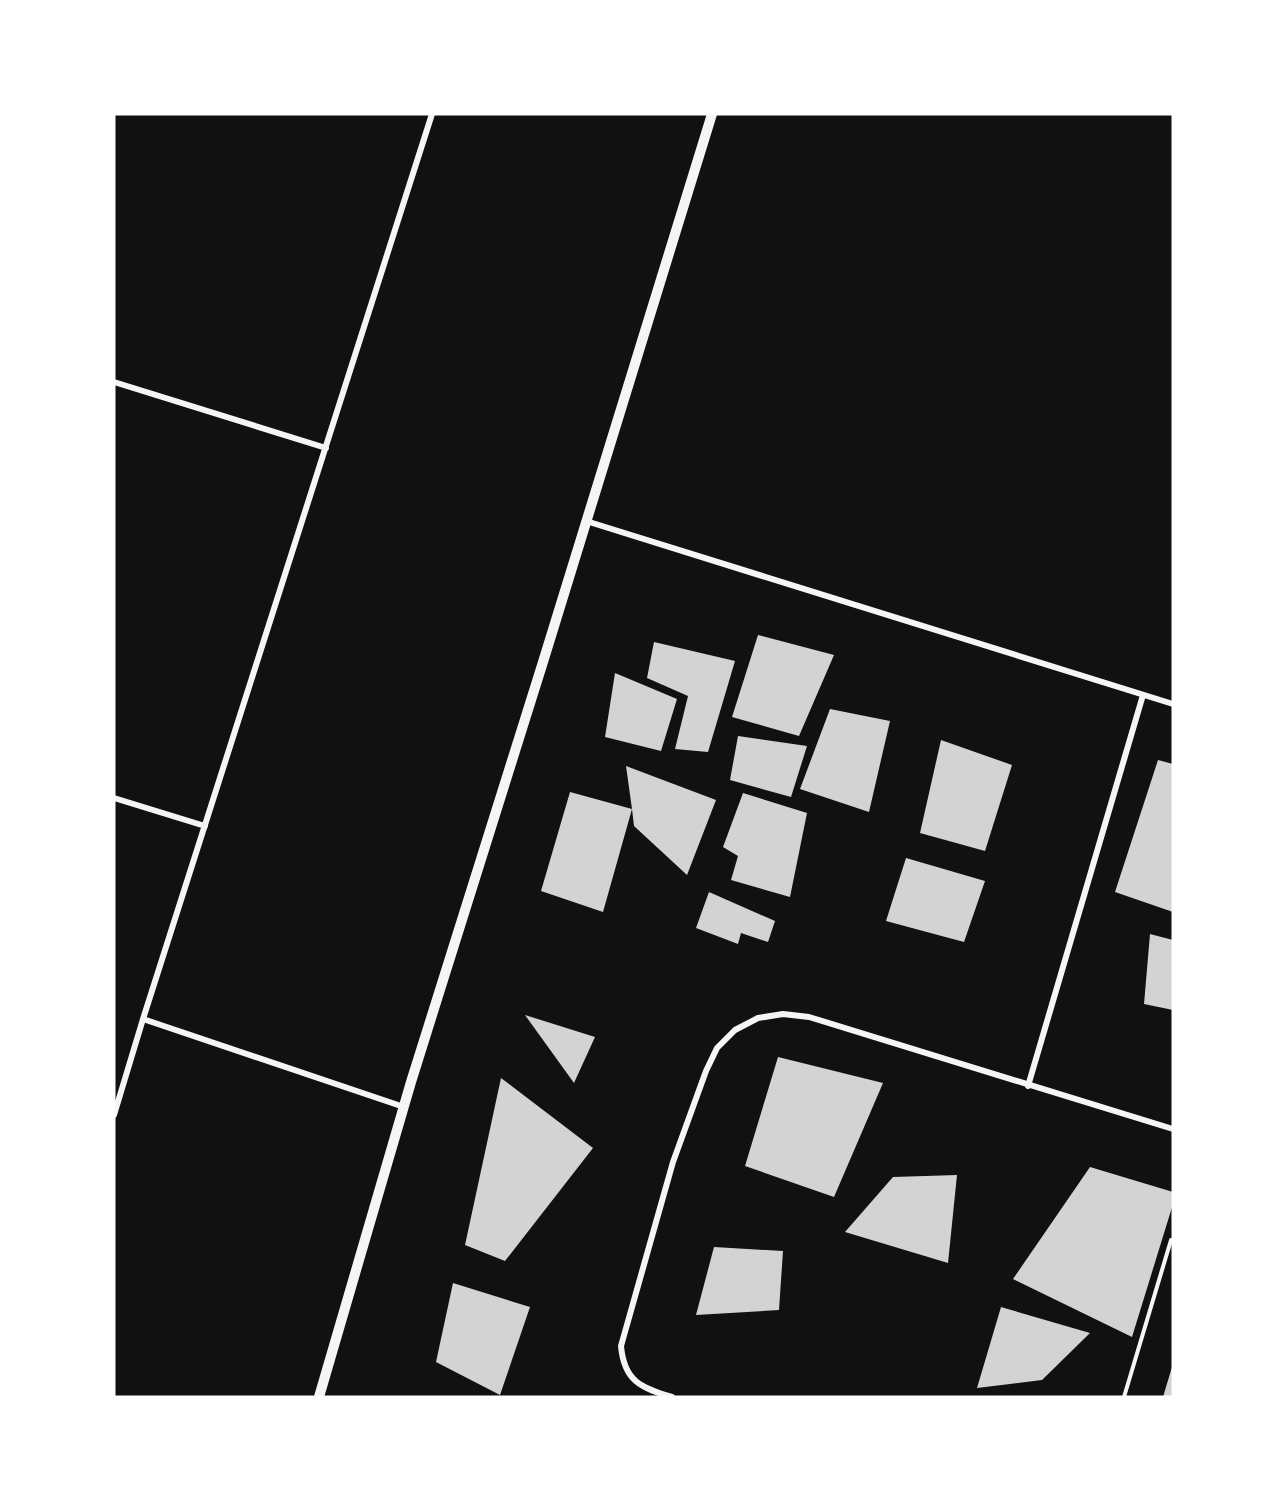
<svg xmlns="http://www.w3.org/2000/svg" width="1287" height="1511" viewBox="0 0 1287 1511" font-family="'Exo 2',sans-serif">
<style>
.building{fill:#d3d3d3}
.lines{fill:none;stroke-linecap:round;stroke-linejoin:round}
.path{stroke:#f5f5f5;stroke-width:4}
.minor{stroke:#f5f5f5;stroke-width:6}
.tertiary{stroke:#f5f5f5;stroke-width:10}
</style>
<rect width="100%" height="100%" fill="#111"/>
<path class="building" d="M758,635L834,655L799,736L732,717Z
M654,642L735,661L708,752L675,749L688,696L647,678Z
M615,673L677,699L661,751L605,737Z
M830,709L890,721L869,812L800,789Z
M738,736L807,746L791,797L730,780Z
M941,740L1012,765L985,851L920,833Z
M1158,760L1173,764V912L1115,892Z
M626,766L716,800L687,875L634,826L632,809L603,912L541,891L570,792L632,809Z
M743,793L807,813L790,897L731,880L738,856L723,847Z
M906,858L985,881L964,942L886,921Z
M709,892L775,921L768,942L741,933L738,944L696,928Z
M1150,934L1173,940V1010L1144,1004Z
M525,1015L595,1037L574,1083Z
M778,1057L883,1083L834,1197L745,1166Z
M501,1078L593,1148L505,1261L465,1245Z
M1090,1167L1173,1192V1204L1132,1337L1013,1279Z
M957,1175L948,1263L845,1232L893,1177Z
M714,1247L783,1251L779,1310L696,1315Z
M453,1283L530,1307L500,1395L436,1362Z
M1001,1307L1090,1333L1042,1380L977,1388Z
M1172,1367L1173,1397H1163Z"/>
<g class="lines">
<path class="path" d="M1124,1397L1171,1240"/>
<path class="minor" d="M114,382L326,448
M586,521L1173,704
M114,798L205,826
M143,1019L404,1107
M1028,1086L1143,695
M114,1115L143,1019L432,114
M672,1397C641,1388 624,1381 621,1346L673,1162L706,1071L717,1048L735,1030L758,1018L783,1014L809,1017L1173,1129"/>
<path class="tertiary" d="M319,1397L411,1082L543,662L712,114"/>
</g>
<rect width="1287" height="1511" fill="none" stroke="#ffffff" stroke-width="231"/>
</svg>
